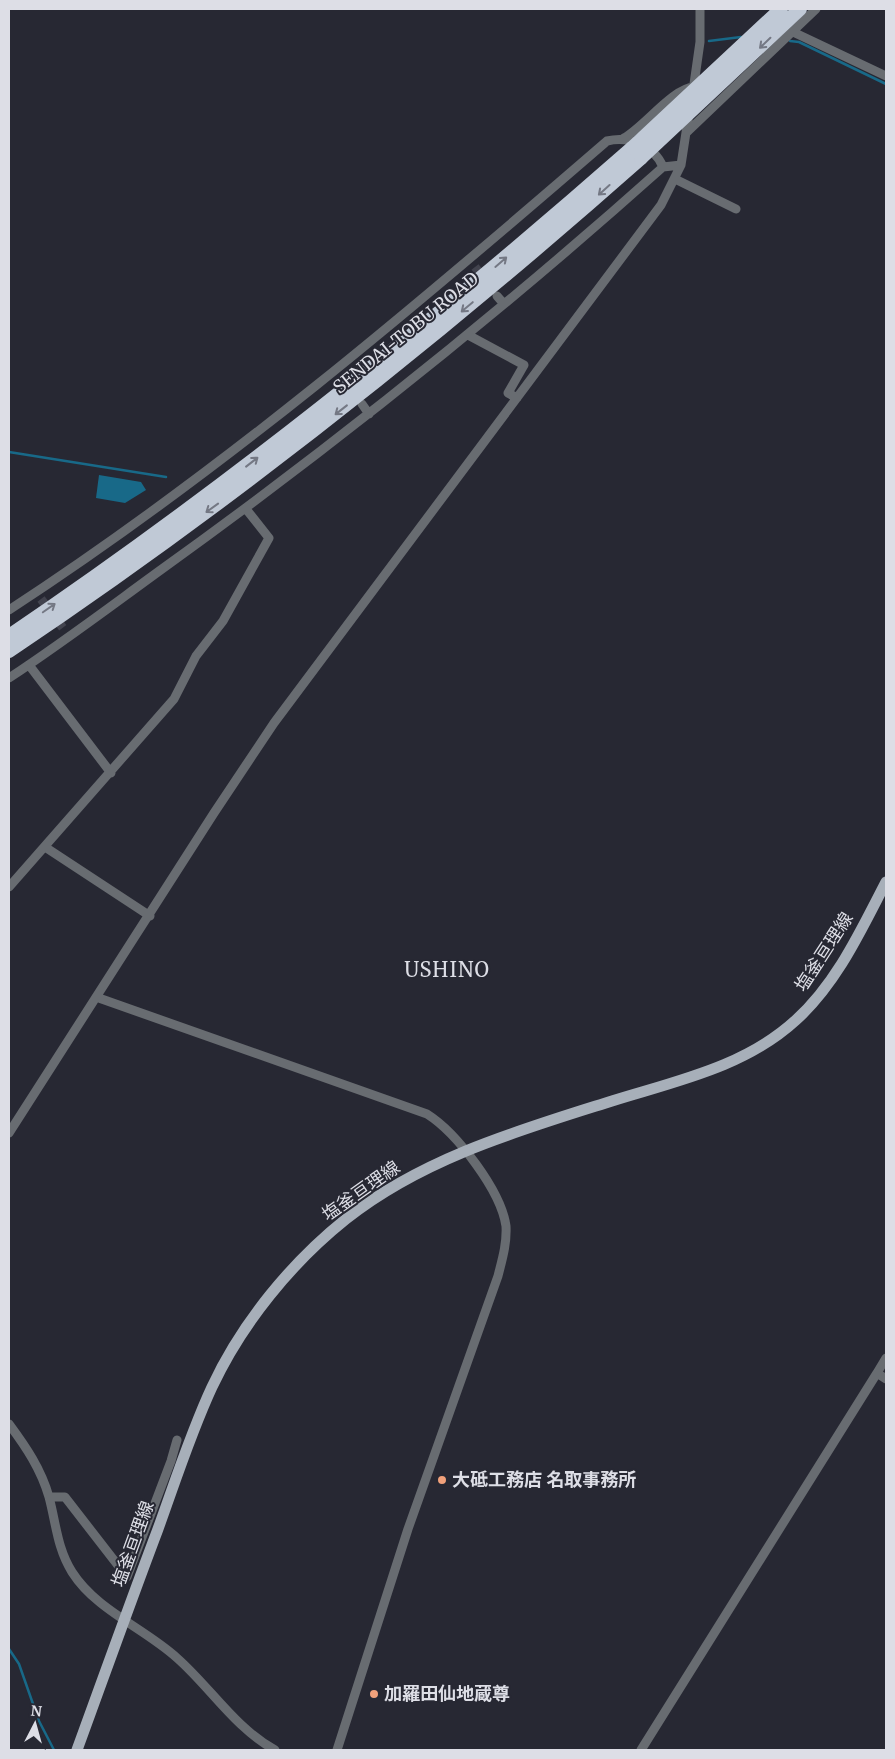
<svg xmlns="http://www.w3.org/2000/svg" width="895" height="1759" viewBox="0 0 895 1759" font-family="Merriweather,'Noto Sans JP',serif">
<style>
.water{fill:#186988}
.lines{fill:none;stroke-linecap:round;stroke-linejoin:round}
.stream{stroke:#186988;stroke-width:2.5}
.minor-tunnel{stroke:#42434e;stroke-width:9;stroke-dasharray:9 4.5;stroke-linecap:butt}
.minor{stroke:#686c71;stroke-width:9}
.major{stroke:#a7afb9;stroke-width:11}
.highway{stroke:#c0c9d6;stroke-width:14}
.highway-bridge{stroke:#c0c9d6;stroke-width:14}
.oneway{stroke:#747884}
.poi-dot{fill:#f1a17b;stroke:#272833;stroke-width:2}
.labels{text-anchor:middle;stroke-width:4;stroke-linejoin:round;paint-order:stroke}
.street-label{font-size:18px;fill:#dddee6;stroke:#272833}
.poi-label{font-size:18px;font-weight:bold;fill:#dddee6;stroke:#272833;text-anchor:start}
.quarter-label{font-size:20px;letter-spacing:1px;fill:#dddee6;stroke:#272833}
</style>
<rect width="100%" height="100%" fill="#272833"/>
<path class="water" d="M99,475L141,482L146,490L125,503L96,498Z"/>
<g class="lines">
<path class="stream" d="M709,41L741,37
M790,41L799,42L886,84
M9,452L166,477
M9,1649L19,1664L39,1721L54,1750"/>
<path class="minor-tunnel" d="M475,267L485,280
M41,599L63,628"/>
<path class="minor" d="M793,32L886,76
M693,91L700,42V9
M686,133L816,9
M624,138C644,127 673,88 694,87
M675,179L736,209
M497,296L504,304
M468,335L524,365L508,393L517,398
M362,404L369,414
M9,610C222,471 415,307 607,141C629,136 654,145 663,167
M29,665L111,773
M9,678C61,644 111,606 162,569C336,444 503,310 663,167L681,165
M45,847L150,916
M9,887L174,699L196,656L223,621L269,538L246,509
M96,997L427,1114C457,1133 501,1191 506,1226C507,1244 502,1260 498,1276L408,1529L337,1750
M9,1133L214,813L274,723L661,205L681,165L689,113
M886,1358L877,1373L886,1379
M9,1424C26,1447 41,1469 49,1497C56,1523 57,1548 72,1572C96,1610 144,1628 177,1658C211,1688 234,1727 275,1750
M49,1497H65L127,1577L171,1461L177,1440
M641,1750L877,1373"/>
<path class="major" d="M77,1750C104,1676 130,1603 158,1529C175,1482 191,1432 212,1387C242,1323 291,1263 346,1219C423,1158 520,1130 612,1101C676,1081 745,1067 796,1020C837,983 861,930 886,882"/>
<path class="highway" d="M9,636C228,488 433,323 632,148
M9,651C231,502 440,336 641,158"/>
<path class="highway-bridge" d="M632,148L781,9
M641,158L800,9"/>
</g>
<defs><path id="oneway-shaft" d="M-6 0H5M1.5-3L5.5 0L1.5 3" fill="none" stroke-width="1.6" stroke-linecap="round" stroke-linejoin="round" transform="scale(1.25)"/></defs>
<g class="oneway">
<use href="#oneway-shaft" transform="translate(765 43) rotate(136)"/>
<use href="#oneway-shaft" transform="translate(604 190) rotate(138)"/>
<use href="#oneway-shaft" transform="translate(501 262) rotate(-41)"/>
<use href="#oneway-shaft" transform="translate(467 307) rotate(140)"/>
<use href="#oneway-shaft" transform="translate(341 410) rotate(142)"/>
<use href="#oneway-shaft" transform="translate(252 462) rotate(-38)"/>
<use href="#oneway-shaft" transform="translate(212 508) rotate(144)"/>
<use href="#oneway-shaft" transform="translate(49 608) rotate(-35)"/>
</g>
<g class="poi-dot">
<circle cx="442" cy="1480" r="5"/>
<circle cx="374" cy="1694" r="5"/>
</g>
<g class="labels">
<g class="street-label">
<text transform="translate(406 333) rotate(-39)" y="6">SENDAI-TOBU ROAD</text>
<text transform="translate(824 952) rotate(-57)" y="6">塩釜亘理線</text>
<text transform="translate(361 1191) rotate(-35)" y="6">塩釜亘理線</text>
<text transform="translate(133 1544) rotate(-70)" y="6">塩釜亘理線</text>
</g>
<g class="poi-label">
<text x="452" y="1486">大砥工務店 名取事務所</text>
<text x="384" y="1700">加羅田仙地蔵尊</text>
</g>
<g class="quarter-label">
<text x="447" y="977">USHINO</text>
</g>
</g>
<rect width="895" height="1759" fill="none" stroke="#dddee6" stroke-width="20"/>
<g transform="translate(35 1724) rotate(6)" stroke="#272833" stroke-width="4" paint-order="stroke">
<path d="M0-4L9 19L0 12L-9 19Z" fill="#dddee6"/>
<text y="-8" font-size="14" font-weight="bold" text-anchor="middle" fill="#dddee6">N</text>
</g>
</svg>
